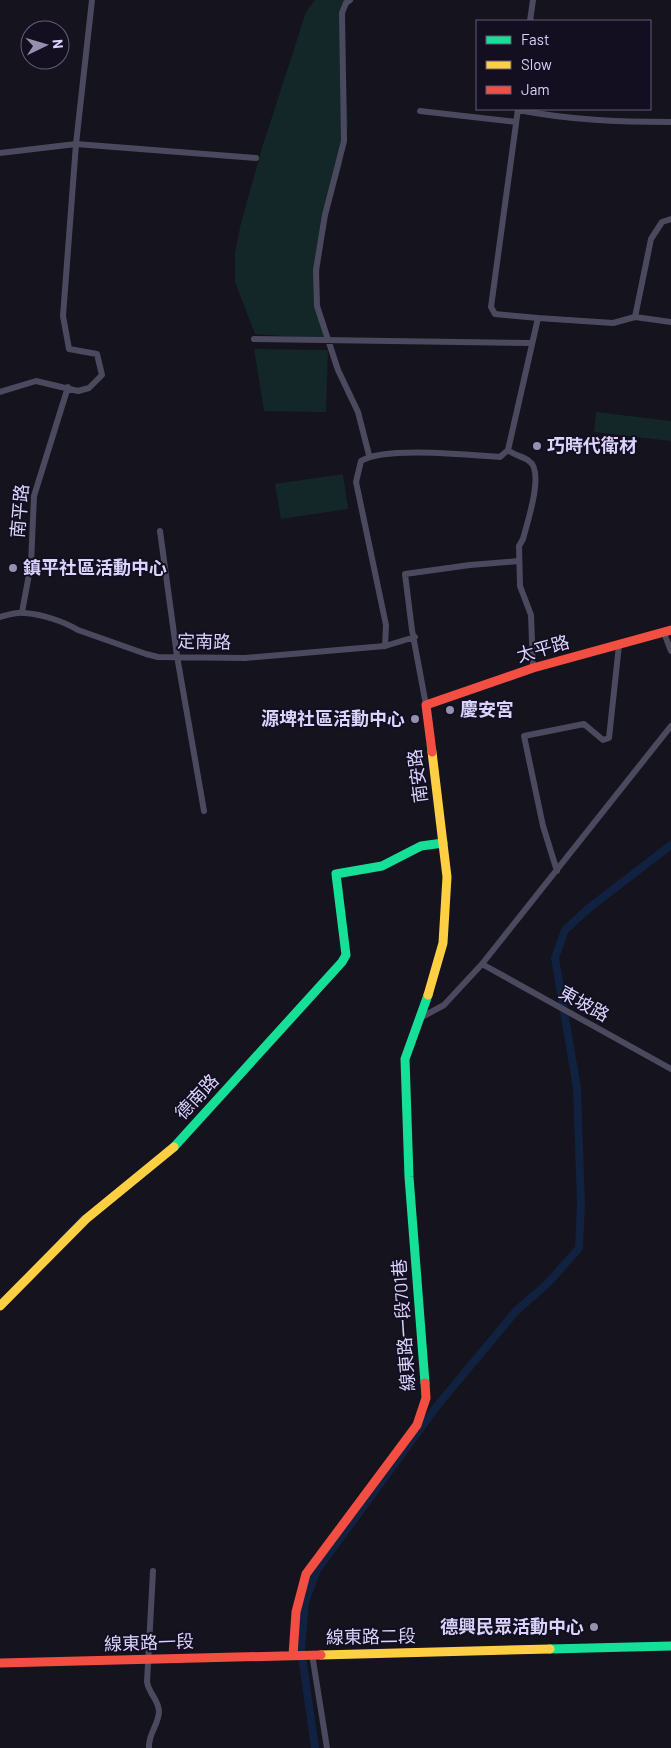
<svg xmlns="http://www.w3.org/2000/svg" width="671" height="1748" viewBox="0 0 671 1748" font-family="Barlow,'Noto Sans TC',sans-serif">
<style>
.green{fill:#132729}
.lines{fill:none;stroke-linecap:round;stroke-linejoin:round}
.stream{stroke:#112140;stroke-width:2.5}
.canal{stroke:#112140;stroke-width:8}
.street{stroke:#4b495e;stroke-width:6}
.fast{stroke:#16e098;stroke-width:9}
.slow{stroke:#ffcf43;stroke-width:9}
.jam{stroke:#f24e42;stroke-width:9}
.poi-dot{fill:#9590ae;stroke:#130f21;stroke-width:2}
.labels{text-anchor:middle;stroke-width:4;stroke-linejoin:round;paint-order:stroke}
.poi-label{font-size:18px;font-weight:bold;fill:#dad3fc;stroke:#130f21;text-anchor:start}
.street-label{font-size:18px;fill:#dad3fc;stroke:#130f21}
</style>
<rect width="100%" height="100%" fill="#15131d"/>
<path class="green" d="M315,0H352L343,6L348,126L342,165L325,224L317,295L327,339L255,334L235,282V252L241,223L262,148L306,12Z
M254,349L328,350L326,412L264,411Z
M596,412L671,421V441L594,432Z
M343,474L348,509L281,519L275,484Z"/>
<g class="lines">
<path class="stream" d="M161,1153L170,1145
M59,1240L83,1216"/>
<path class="canal" d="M315,1748L301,1649L305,1602L317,1570L437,1406L516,1311L548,1283L579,1248L581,1204L577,1088L555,958L565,930L589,908L671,845"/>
<path class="street" d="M350,0L346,3L342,13L344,141L325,215L316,270L317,306L338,370L358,412L369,455
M530,21L533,0
M518,109L491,307L495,314L538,318
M518,110C570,120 618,122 671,122
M420,111L516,122
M0,153L76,144L256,158
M635,317L651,239L662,222L671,219
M254,339L531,343
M0,392L36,381L78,391L89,388L102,375L97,354L69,349L63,316L76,144L92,0
M160,531L177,656L204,811
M22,612L31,564L34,496L68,387
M0,617C8,615 16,612 24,613C41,614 63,621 78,630L146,654L158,657L245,658L385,646L415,637
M664,633L671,651
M385,646L386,625L356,482L361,461C384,446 470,455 500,457L508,450
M533,668L531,615L520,586L519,546L523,539C527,523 545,471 529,461C523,456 515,456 508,450L538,318L613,323L635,317L671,322
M426,705L412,630L405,574L470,565L519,561
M557,871L543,826L524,736L584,724L603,740L609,738L619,645
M482,964L671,1069
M422,1017L444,1005L482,964L671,726
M312,1654L327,1748
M149,1748C148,1734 158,1726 159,1712C159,1700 149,1694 147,1682L153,1571"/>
<path class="fast" d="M174,1147L342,962L346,955L336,874L382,866L421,846L443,843
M425,1383L409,1177L405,1059L428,995
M550,1649L671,1646"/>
<path class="slow" d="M428,995L443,943L447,877L432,752
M0,1306L86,1219L174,1147
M321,1655L550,1649"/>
<path class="jam" d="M432,752L426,705L533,668L671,630
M293,1655L296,1612L306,1574L417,1425L426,1398L425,1383
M0,1663L321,1655"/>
</g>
<g class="poi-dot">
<circle cx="537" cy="446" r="5"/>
<circle cx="13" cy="568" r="5"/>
<circle cx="450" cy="710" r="5"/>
<circle cx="415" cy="719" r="5"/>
<circle cx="594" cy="1627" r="5"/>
</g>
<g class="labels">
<g class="poi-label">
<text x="547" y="452">巧時代衛材</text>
<text x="23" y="574">鎮平社區活動中心</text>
<text x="460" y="716">慶安宮</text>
<text x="405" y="725" text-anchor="end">源埤社區活動中心</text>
<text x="584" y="1633" text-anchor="end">德興民眾活動中心</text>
</g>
<g class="street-label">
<text transform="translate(20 511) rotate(-85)" y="6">南平路</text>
<text transform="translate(204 642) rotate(1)" y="6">定南路</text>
<text transform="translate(543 649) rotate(-16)" y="6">太平路</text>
<text transform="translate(418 776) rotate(-97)" y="6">南安路</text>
<text transform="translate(584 1004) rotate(29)" y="6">東坡路</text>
<text transform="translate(197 1097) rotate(-47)" y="6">德南路</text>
<text transform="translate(404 1325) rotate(-94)" y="6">線東路一段701巷</text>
<text transform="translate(371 1637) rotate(-1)" y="6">線東路二段</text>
<text transform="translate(149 1643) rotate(-2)" y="6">線東路一段</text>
</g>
</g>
<rect x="476" y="20" width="175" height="90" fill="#130f21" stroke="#635d79"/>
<rect x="486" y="36" width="25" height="8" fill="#16e098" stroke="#635d79"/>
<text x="521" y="45" font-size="15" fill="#dad3fc">Fast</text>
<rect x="486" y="61" width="25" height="8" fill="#ffcf43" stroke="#635d79"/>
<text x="521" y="70" font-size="15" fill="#dad3fc">Slow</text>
<rect x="486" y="86" width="25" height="8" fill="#f24e42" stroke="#635d79"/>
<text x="521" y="95" font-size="15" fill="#dad3fc">Jam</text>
<g transform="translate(45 45) rotate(85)"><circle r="24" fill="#130f21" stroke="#635d79"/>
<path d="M0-4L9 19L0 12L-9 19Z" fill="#9590ae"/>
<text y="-8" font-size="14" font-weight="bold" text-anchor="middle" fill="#dad3fc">N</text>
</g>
</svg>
